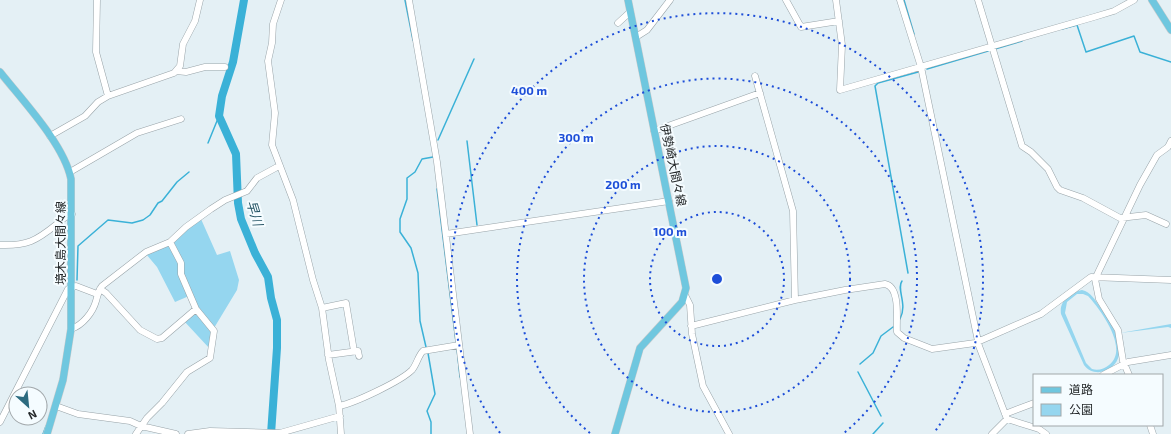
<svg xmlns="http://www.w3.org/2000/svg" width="1171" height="434" viewBox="0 0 1171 434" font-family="'Exo 2','Noto Sans JP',sans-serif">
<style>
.green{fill:#95d6ef;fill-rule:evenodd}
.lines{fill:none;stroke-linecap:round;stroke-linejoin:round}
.stream{stroke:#3ab1d7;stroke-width:1.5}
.river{stroke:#3ab1d7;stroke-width:8}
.minor-casing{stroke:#98a3a8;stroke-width:7}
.major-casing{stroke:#cacbcc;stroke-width:8}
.minor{stroke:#fff;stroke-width:6}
.major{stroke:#6fc7df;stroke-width:7}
.ring{fill:none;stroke:#1d4ed8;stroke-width:2;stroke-dasharray:2 4}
.labels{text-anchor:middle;stroke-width:4;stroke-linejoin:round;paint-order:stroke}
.street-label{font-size:12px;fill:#24282a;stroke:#f5fcff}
.water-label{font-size:13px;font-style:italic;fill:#265566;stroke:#f5fcff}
.centre{fill:#1d4ed8;stroke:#f5fcff;stroke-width:2}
.ring-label{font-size:12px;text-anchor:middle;font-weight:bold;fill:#1d4ed8;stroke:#f5fcff;stroke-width:4;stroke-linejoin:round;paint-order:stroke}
</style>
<rect width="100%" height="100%" fill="#e4f0f5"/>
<path class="green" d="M201,219L217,255L230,251L239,280L237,290L214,328L201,315L184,275L172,242Z
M168,245L179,263L189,296L175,302L157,267L146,254Z
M1082,290C1091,292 1095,300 1100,307C1110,321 1120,335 1119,354C1117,371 1094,379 1084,365L1061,314C1059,301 1070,292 1082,290ZM1077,294H1083L1088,296C1100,309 1130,349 1109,365C1104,369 1098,371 1092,369L1086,363L1065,313L1067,302Z
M195,313L212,332L210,349L184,321Z
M1171,324V328L1168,327L1120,333Z"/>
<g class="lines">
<path class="stream" d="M405,0L413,40
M904,0L914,34
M1062,29L1077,25L1086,52L1134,36L1140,52L1171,62
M995,49L1022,41
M927,69L988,51
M438,140L474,59
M467,141L477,225
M208,143L219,116
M437,189L456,342
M908,273L875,86L878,83L918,72
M77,280L78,246L108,220L132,223L143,220L150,215L158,203L162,201L177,182L189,172
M900,319C908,304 896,289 902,281
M426,347L420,321L418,273L411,248L400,232V219L407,199V178L415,172L422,159L433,157
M457,348L460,377
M428,353L435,394L427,411L431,422V434
M860,364L873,353L881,336L893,327
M858,372L881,416
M43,434L46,426
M873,434L883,423"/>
<path class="river" d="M244,0L233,62L222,96L219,116L236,154L238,203L241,219L255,253L268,277L271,298L277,320V348L271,434"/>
<g class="minor-casing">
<path id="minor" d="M97,0L96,52L108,96
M281,0L273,24L272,43L268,61L275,113L272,145L293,200L313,280L322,308L329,360L339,406L341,434
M409,0L437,162L470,434
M786,0L801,27L839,21
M836,0L842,45L840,90L1094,17L1114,11L1134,0
M900,0L921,67L979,346L1007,419L1039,429L1046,434
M978,0L1022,146L1031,152L1048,169L1057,187L1060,190L1083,198L1120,218L1146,215L1166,224
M618,23L630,12
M636,37L647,30L670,0
M176,71L186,72L205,67H225
M755,76L793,211L795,300
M654,131L760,93
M50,136L85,116L98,102L108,96L174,73L180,66L183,44L195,21L200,0
M70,172L137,133L181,119
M446,234L669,201
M0,245C27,246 36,241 57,224C62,220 66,215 72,214
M100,289L106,293L140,330L157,339L162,338L196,309
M685,295L690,305L692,334L703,386L729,434
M322,308L346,303L354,351
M691,326L795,300L845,290L885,284C901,287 896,321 897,332L904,338L932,349L975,343L1041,314L1091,277L1171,280
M71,329C83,325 93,312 96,301C98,294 98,291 102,286L146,252L170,242L186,227L211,209L225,200L247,191L257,178L279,166
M328,355L358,351L359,356
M1103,375L1128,362L1171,355
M1129,375L1123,361L1118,330L1099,299L1095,279L1140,185L1157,155L1168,147L1171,141
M56,406L78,414L130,421L141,426L176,434
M339,406C355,403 401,381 412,370C417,364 418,356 423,351L459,345
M1005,414L1034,403
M0,422L68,289L76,286L97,294
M1150,425L1153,434
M136,434L147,418L162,403L187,372L210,358L214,331L196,309L181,274V263L170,242
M188,434L210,431L280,433L340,416
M992,434L1007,419"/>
</g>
<g class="major-casing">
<path id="major" d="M1152,0L1171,30
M0,72C22,100 64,144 71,179V329L63,380L47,434
M615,434L640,348L682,302L686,288L628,0"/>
</g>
<use href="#minor" class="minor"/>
<use href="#major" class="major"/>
</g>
<g class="ring">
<circle cx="717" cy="279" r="67"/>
<circle cx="717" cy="279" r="133"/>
<path d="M590 433A200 200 0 1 1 844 433"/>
<path d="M500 433A266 266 0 1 1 934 433"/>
</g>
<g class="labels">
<g class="street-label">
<text transform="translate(673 165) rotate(78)" y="4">伊勢崎大間々線</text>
<text transform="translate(61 243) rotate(-90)" y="4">境木島大間々線</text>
</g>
<g class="water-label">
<text transform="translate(255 213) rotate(73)" y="5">早川</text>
</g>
</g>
<circle cx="717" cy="279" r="6" class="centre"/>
<g class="ring-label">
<text x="529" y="95">400 m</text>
<text x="576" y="142">300 m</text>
<text x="623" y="189">200 m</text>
<text x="670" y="236">100 m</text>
</g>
<rect x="1033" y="374" width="130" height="52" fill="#f5fcff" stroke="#a1a7aa"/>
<rect x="1041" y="387" width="20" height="6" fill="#6fc7df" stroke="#a1a7aa"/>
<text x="1069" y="394" font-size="12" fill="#24282a">道路</text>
<rect x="1041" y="404" width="20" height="12" fill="#95d6ef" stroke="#a1a7aa"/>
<text x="1069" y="414" font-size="12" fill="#24282a">公園</text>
<g transform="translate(28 406) rotate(153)"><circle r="19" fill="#f5fcff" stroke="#a1a7aa"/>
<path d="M0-3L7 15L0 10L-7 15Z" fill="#2c6b80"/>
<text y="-6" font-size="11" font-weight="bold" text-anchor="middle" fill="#24282a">N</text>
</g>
</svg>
